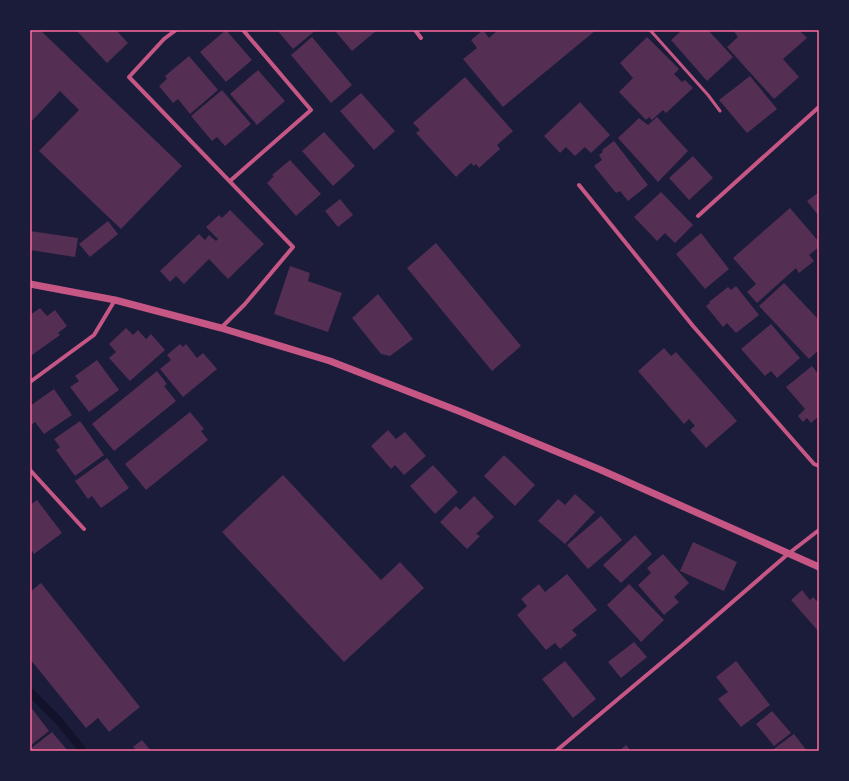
<svg xmlns="http://www.w3.org/2000/svg" width="849" height="781" viewBox="0 0 849 781" font-family="Rubik,sans-serif">
<style>
.lines{fill:none;stroke-linecap:round;stroke-linejoin:round}
.stream{stroke:#12122b;stroke-width:8}
.building{fill:#542f53}
.service{stroke:#c65784;stroke-width:3}
.minor{stroke:#c65784;stroke-width:4}
.tertiary{stroke:#c65784;stroke-width:7}
.neatline{fill:none;stroke:#ff6b9d;stroke-width:1.5}
</style>
<rect width="100%" height="100%" fill="#1b1b3a"/>
<g class="lines">
<path class="stream" d="M30,692L59,721L83,751"/>
</g>
<path class="building" d="M30,30H40L182,166L121,229L39,151L79,110L60,91L30,123Z
M76,30H116L128,43L107,63Z
M226,30L252,60L226,82L200,52Z
M277,30H316L293,49Z
M339,30H375L376,31L352,51L336,32Z
M483,30L489,38L498,30H596L503,107L463,59L477,48L471,40Z
M682,30H708L733,57L707,81L671,40Z
M733,30H799L807,38L783,59L799,77L774,99L727,47L738,37Z
M312,37L352,85L331,103L291,55Z
M647,37L679,69L674,74L682,82L685,80L693,88L666,113L663,110L652,120L649,117L646,120L619,92L633,78L620,63Z
M189,56L218,90L190,114L178,99L173,103L159,86L167,79L165,76Z
M258,70L285,101L257,125L230,94Z
M750,76L777,109L747,133L719,100Z
M465,77L513,131L497,145L500,149L479,168L476,164L474,166L471,163L456,177L416,133L420,130L413,123Z
M222,90L251,124L225,146L217,137L212,141L191,116Z
M361,93L395,131L374,150L340,111Z
M580,102L610,135L591,153L585,147L575,156L566,147L560,153L544,136Z
M657,117L688,151L658,182L618,138L639,118L648,125Z
M324,132L355,166L333,186L302,151Z
M614,141L648,185L628,201L620,191L616,193L594,166L602,160L599,155L603,152L602,150Z
M693,156L713,178L689,200L669,178Z
M290,160L321,194L296,216L267,183L274,176L272,175Z
M661,192L693,225L675,243L665,233L657,241L634,217Z
M819,192V216L807,201Z
M340,199L353,215L338,227L325,211Z
M790,208L819,242V247L809,255L814,261L799,273L796,268L757,303L747,292L756,284L733,258Z
M230,210L264,244L228,279L209,259L184,284L176,276L170,282L160,271L199,234L205,240L209,235L216,241L218,239L206,227L219,215L222,218Z
M108,221L118,234L90,257L79,244Z
M30,231L78,238L75,257L30,250Z
M701,233L729,269L705,289L676,254Z
M436,243L521,346L492,371L407,268Z
M290,266L310,273L308,281L342,293L328,332L274,314Z
M784,283L819,320V350L809,359L759,306Z
M736,286L759,315L736,333L727,323L723,327L706,306L710,303L709,302L728,287L731,290Z
M378,294L413,339L390,356L381,354L352,318Z
M40,308L47,316L55,310L67,326L58,333L60,335L32,355L30,353V315Z
M771,324L800,358L777,378L771,371L765,376L741,349Z
M126,328L133,335L138,330L146,339L151,334L165,350L130,381L109,358L116,352L109,344Z
M180,344L183,347L186,344L197,358L203,353L217,369L183,397L160,369L171,360L167,355Z
M664,348L671,356L676,352L737,421L706,448L690,430L695,426L689,419L684,424L638,371Z
M97,360L119,390L89,412L70,387L79,381L75,376Z
M812,366L819,375V416L811,423L807,418L803,422L798,416L805,409L786,387Z
M157,371L167,384L164,386L176,401L114,451L92,424Z
M54,389L72,415L44,434L35,422L30,426V406Z
M190,412L204,429L201,431L208,440L146,490L125,464Z
M80,421L104,455L75,476L56,450L60,447L54,439Z
M388,430L396,439L405,432L426,456L404,475L395,465L391,469L371,446Z
M504,455L535,485L515,506L484,476Z
M107,458L129,488L101,508L92,496L88,499L75,481Z
M433,465L458,492L435,514L410,486Z
M283,475L381,580L400,562L424,588L344,662L222,532Z
M575,494L595,512L565,544L538,521L558,499L565,505Z
M474,496L494,517L476,534L480,536L467,549L440,522L456,506L460,510Z
M37,500L62,533L34,554L30,548V505Z
M601,516L622,540L588,569L567,545Z
M635,535L652,554L621,583L603,565Z
M693,542L737,562L724,591L680,571Z
M663,554L689,583L674,597L679,602L664,615L638,585L651,573L647,568Z
M567,574L597,610L572,630L577,635L560,649L555,643L546,650L517,615L527,606L521,599L539,584L545,592Z
M41,583L140,707L109,732L98,718L86,728L30,659V592Z
M629,584L664,620L641,642L607,605Z
M802,590L810,600L813,597L819,603V632L791,600Z
M634,642L647,657L621,678L608,662Z
M565,661L596,699L573,718L542,679Z
M736,661L770,705L741,727L718,699L728,692L716,677Z
M30,706L49,731L30,746Z
M772,711L791,733L774,746L756,724Z
M52,732L68,751H30V749Z
M794,734L807,751H771Z
M142,740L151,751H137L133,747Z
M626,745L631,751H619Z"/>
<g class="lines">
<path class="service" d="M650,30L708,95L720,111"/>
<path class="minor" d="M176,30L164,39L129,77L293,247L245,304L221,328
M415,30L421,38
M230,181L311,110L243,30
M579,185L693,326L814,464L819,466
M698,216L819,107
M30,382L94,335L115,300
M30,470L84,529
M556,751L685,643L788,554L819,530"/>
<path class="tertiary" d="M30,284L115,300L221,328L330,361L461,412L601,470L819,567"/>
</g>
<rect width="849" height="781" fill="none" stroke="#1b1b3a" stroke-width="62"/>
<rect x="31" y="31" width="787" height="719" class="neatline"/>
</svg>
